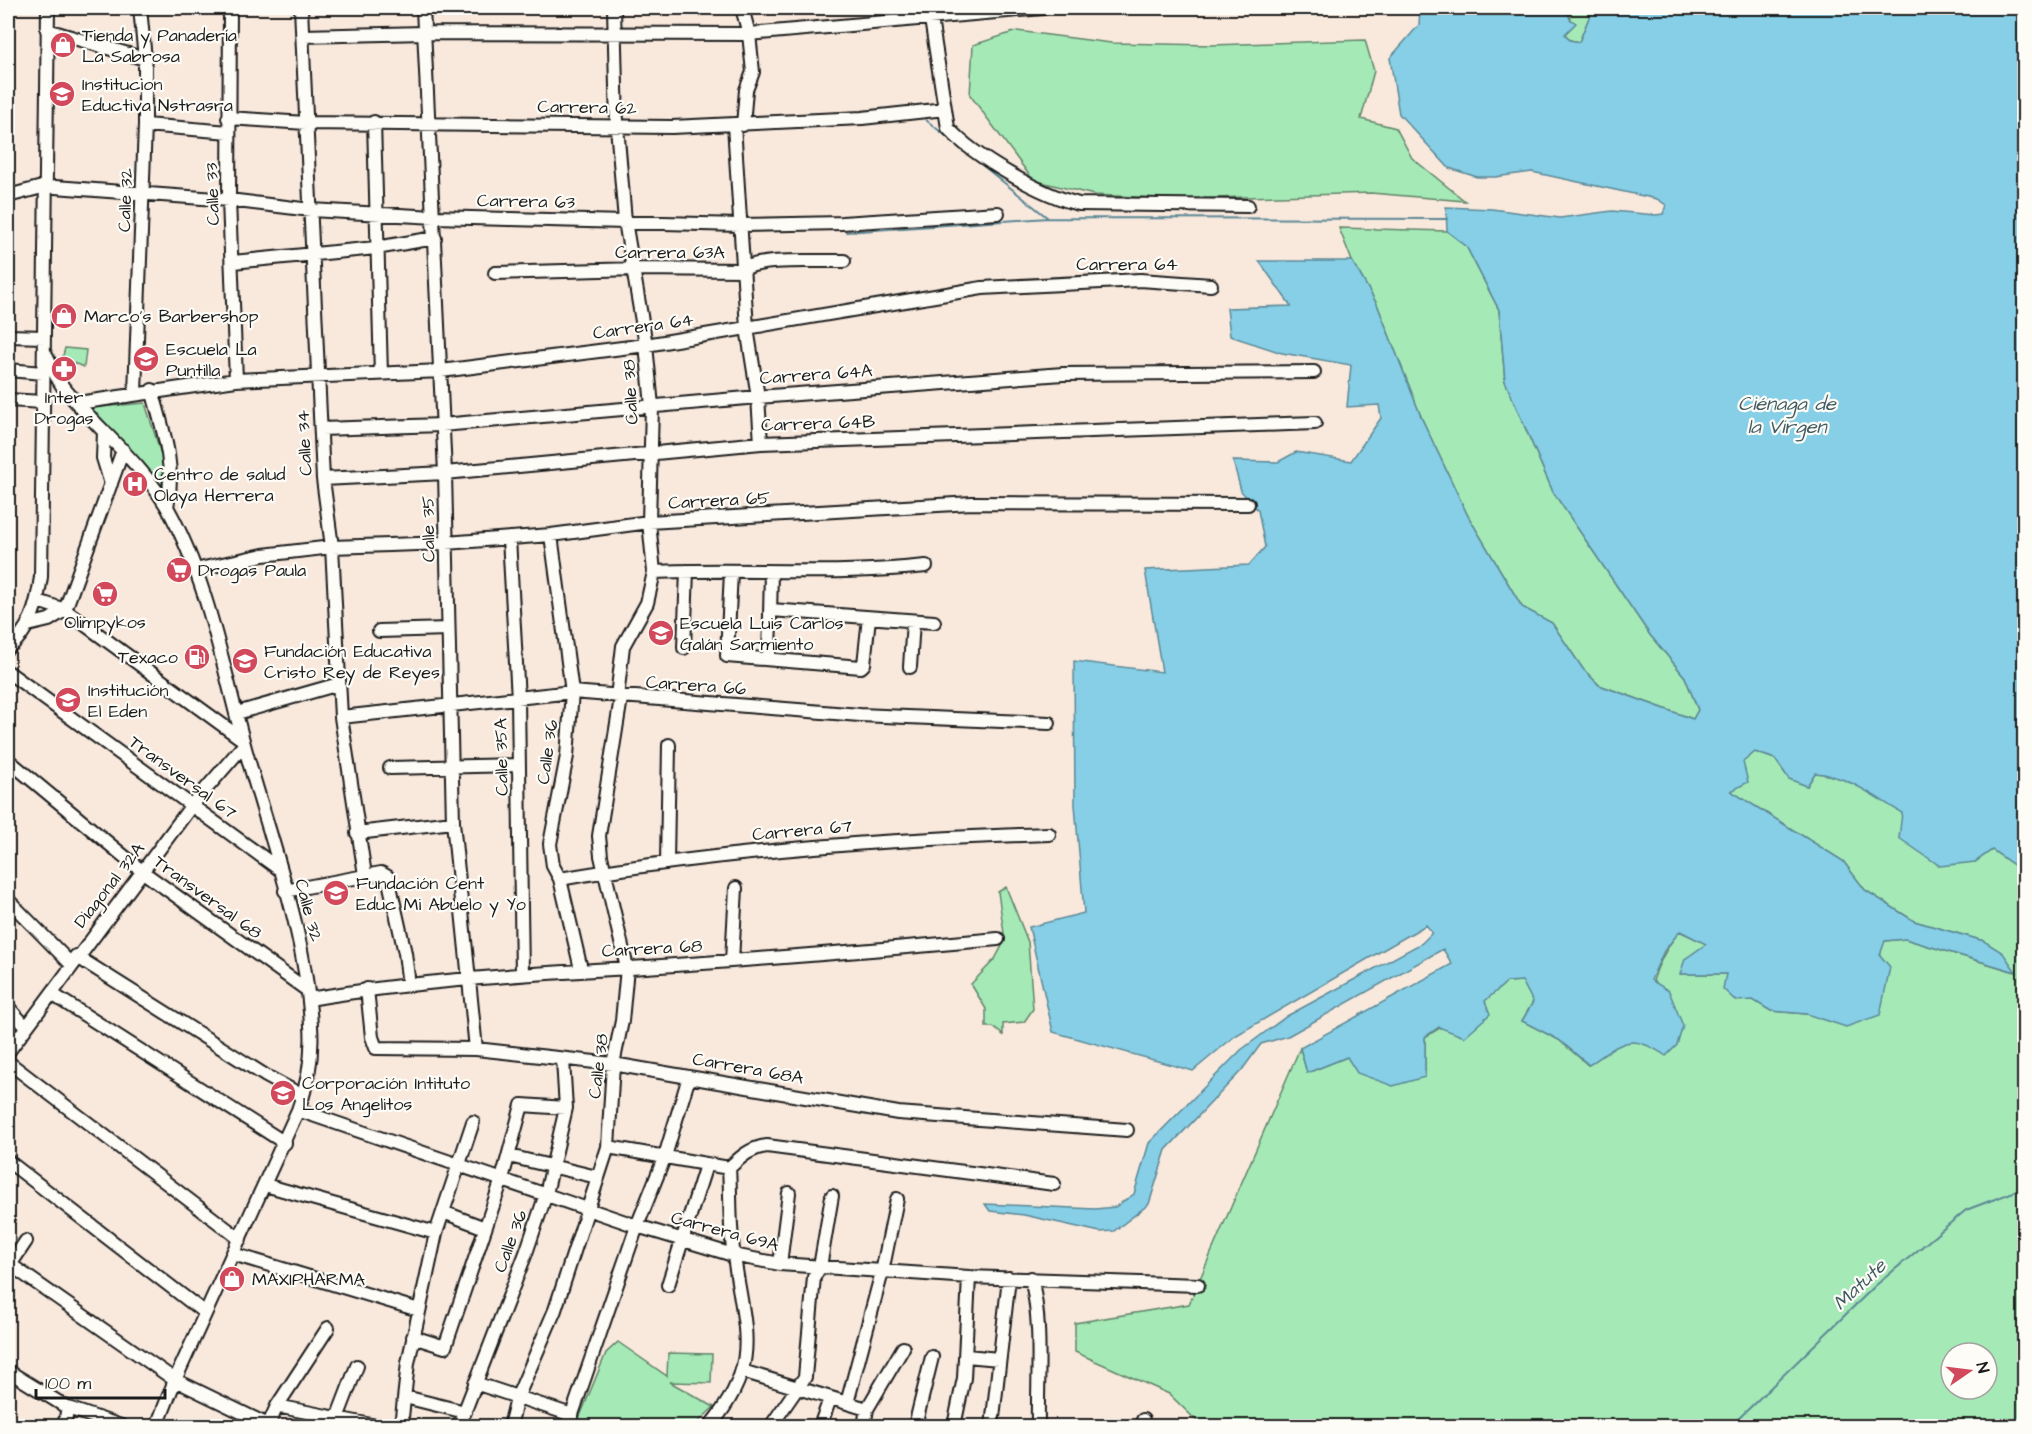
<svg xmlns="http://www.w3.org/2000/svg" width="2032" height="1434" viewBox="0 0 2032 1434" font-family="'Architects Daughter',sans-serif">
<style>
.green{fill:#a5eab6;stroke:#608369;stroke-width:1.5;fill-rule:evenodd}
.water{fill:#86cfe6;stroke:#5c8795;stroke-width:1.5}
.lines{fill:none;stroke-linecap:round;stroke-linejoin:round}
.stream{stroke:#5c8795;stroke-width:2}
.minor-casing{stroke:#1c1c1c;stroke-width:16}
.minor{stroke:#fdfcf7;stroke-width:12}
.labels{text-anchor:middle;stroke-width:4.5;stroke-linejoin:round;paint-order:stroke}
.poi-label{font-size:18px;fill:#1c1c1c;stroke:#fdfcf7;text-anchor:start}
.street-label{font-size:18px;fill:#1c1c1c;stroke:#fdfcf7}
.water-label{font-size:20px;font-style:italic;fill:#415b63;stroke:#fdfcf7}
</style>
<rect width="100%" height="100%" fill="#f9e9dd"/>
<filter id="ink" filterUnits="userSpaceOnUse"><feTurbulence type="fractalNoise" baseFrequency=".0167" numOctaves="2"/><feDisplacementMap in="SourceGraphic" scale="12" xChannelSelector="R" yChannelSelector="G"/><feConvolveMatrix kernelMatrix="1 2 1 2 8 2 1 2 1" color-interpolation-filters="sRGB"/></filter>
<g filter="url(#ink)">
<path class="green" d="M1566,8H1593L1579,42L1570,40L1565,34L1571,19Z
M1017,31L1111,43L1212,45L1365,40L1374,71L1361,119L1396,128L1412,158L1465,201L1371,193L1180,199L1094,195L1033,180L970,95L973,45Z
M1339,228L1447,231L1466,246L1499,310L1505,381L1553,492L1650,635L1685,677L1698,710L1693,719L1599,685L1583,669L1552,623L1522,607L1468,516L1422,419L1377,304L1352,261Z
M65,348L86,350L84,367L62,359Z
M145,403L165,467L161,489L89,408Z
M1755,752L1775,759L1789,779L1807,786L1815,773C1861,775 1935,835 1975,862L1992,850L2024,872V1426H1202L1169,1394L1075,1352V1323L1189,1304L1300,1048L1307,1073L1347,1057L1425,1076V1037L1484,1001L1507,982L1523,981L1533,1002L1522,1021L1559,1040L1588,1065L1624,1041L1646,1043C1650,993 1648,973 1679,931L1707,944L1681,974H1726L1753,1000L1771,1011L1807,1014L1846,1026L1884,941L1905,939L2015,972L1984,941L1914,921L1865,890L1843,861L1730,791L1742,762ZM1951,1353H1987V1389H1951Z
M1006,887L1028,942L1033,1009L1024,1022L1003,1024V1035L993,1027H986V1009L971,984L995,959L1005,940L998,892Z
M618,1342L667,1376L668,1353L712,1354L711,1383L670,1382L714,1407L694,1426H576L606,1353Z"/>
<path class="water" d="M1420,8H1566L1570,19L1576,23L1565,34L1570,40L1579,42L1593,8H2024V872L1992,850L1975,862L1940,866L1899,838L1902,813C1875,797 1847,775 1815,773L1807,786L1789,779L1775,759L1755,752L1743,762L1748,782L1731,791L1843,861L1865,890L1914,921L1984,941L2003,953L2016,972L1905,939L1885,941L1880,955L1890,967L1880,1015L1846,1027L1807,1014L1771,1011L1753,1000L1736,1001L1723,989L1726,974H1680L1685,959L1706,944L1680,931L1664,951L1651,980L1669,991L1683,1026L1677,1045L1666,1056C1629,1031 1622,1043 1589,1065L1559,1040L1522,1021L1533,1002L1522,981L1507,982L1485,1001L1490,1014L1464,1037L1439,1027L1425,1037V1077L1393,1086L1357,1073L1347,1057L1307,1073L1300,1048L1452,964L1443,949L1288,1036L1261,1044L1242,1070L1166,1150L1149,1204L1114,1231L1100,1232L1024,1215L990,1211L985,1204L1095,1209L1115,1207L1134,1194L1149,1143L1241,1050L1287,1016L1422,943L1432,933L1426,925L1235,1036L1193,1071L1053,1032L1029,927L1084,913L1075,805L1074,661L1162,672L1145,570L1249,565L1265,547L1258,510L1241,491L1233,461L1278,462L1296,452L1351,461L1381,418L1379,405L1347,407L1351,365L1282,353L1230,336L1227,308L1291,306L1259,261H1352L1377,304L1422,419L1468,516L1522,607L1552,623L1583,669L1599,685L1693,719L1698,710L1685,677L1650,635L1553,492L1505,381L1499,310L1466,246L1447,231L1446,207L1492,209L1560,218L1612,211L1656,215L1663,214L1666,205L1657,199L1532,172L1495,177H1477L1449,168L1399,114L1390,58L1419,25Z"/>
<g class="lines">
<path class="stream" d="M926,120L1048,218
M846,232L1048,218L1448,219
M1731,1426L1875,1286L1966,1210L2024,1188"/>
<g class="minor-casing">
<path id="minor" d="M230,8L229,200L236,380
M301,8L323,479L332,547L341,717L365,875
M423,8L445,473L453,822L476,1049
M614,8L617,126L625,221L646,345L652,406L649,522L654,572L647,603L623,646L617,697
M742,8L749,34L753,72L746,90L743,125
M931,19L948,128C974,157 1041,195 1079,204L1248,206
M47,30L145,59
M303,36L424,33L749,34L1043,8
M228,118L306,123L672,127L862,118L945,109
M374,122L381,374
M145,125L229,132
M734,125L747,328L758,397L761,443
M55,187L229,200L311,210L435,217L740,225L842,223L998,213
M8,196L46,186
M233,262L376,248L435,238
M495,273L637,269L742,270C759,257 821,262 844,261
M8,336L44,337
M44,351C50,363 55,376 63,387C96,428 140,461 167,507C208,580 223,668 245,748C270,838 306,932 311,1026C313,1054 308,1084 298,1110L175,1380L157,1426
M8,370L43,373
M152,390C163,430 176,466 167,507
M135,393L145,125V59L140,8
M8,400L43,402
M78,403L236,380L441,371L646,345L982,288L1140,280L1211,285
M321,429L442,425L758,397L1063,374L1314,372
M104,431L103,458L111,484
M323,479L445,473L761,443L1315,423
M551,535L572,692L567,756L550,844L553,866L560,879L581,969
M509,538L518,699L522,975
M195,570L263,555L332,547L446,543L551,535L649,522L972,503L1248,504
M731,571L727,656L861,667L864,664L869,618
M654,572C745,568 835,576 926,566
M38,601L65,610L243,740
M771,610L934,622
M28,625L49,620L65,610L123,450
M379,631L448,629
M8,648C31,630 37,605 41,577L48,8
M684,648L687,571
M769,658L771,572
M910,667L913,621
M8,672L279,869
M237,713L339,684
M341,717L572,692L860,715L1049,723
M8,760L143,872L307,990
M390,768L519,765
M357,833L453,822
M667,863L669,745
M560,879C722,851 885,839 1049,834
M285,891L381,873L388,877L405,953L409,985
M8,900L71,964
M76,956L266,1076L303,1096
M732,961L736,888
M367,989L372,1037L376,1048L476,1049L613,1064L898,1113L1127,1130
M52,994L285,1143
M309,999C415,981 523,974 631,968C753,960 876,950 998,939
M8,1007L26,1027
M8,1052L192,805L244,745
M8,1062L240,1239
M298,1110L637,1226L733,1255L780,1264L969,1277L1198,1285
M608,1147L729,1168
M509,1156L597,1177
M8,1161L205,1313
M265,1185L436,1233
M443,1212L485,1228
M233,1254L419,1310
M8,1263L175,1380L268,1425
M780,1264L789,1193
M10,1265L26,1241
M1031,1278C1043,1327 1037,1376 1038,1426
M668,1285L706,1165
M413,1337L445,1347L502,1179L522,1105L566,1108
M966,1356L999,1359
M8,1371L68,1408L121,1426
M742,1371L867,1409
M475,1383L572,1415
M405,1397L465,1412
M847,1403L882,1272L897,1199
M277,1406L376,1426
M64,1426L68,1408
M268,1426L277,1406L328,1328
M334,1426L357,1366
M401,1426L408,1363L436,1233L473,1122
M459,1426L526,1253L546,1194L566,1108L563,1060
M510,1426L517,1398L555,1310L608,1147L613,1064L622,1021L627,968L601,856L599,836L621,698
M568,1426L637,1226L665,1156L689,1077
M710,1426C763,1362 744,1330 734,1256C729,1228 731,1197 729,1168C741,1157 750,1148 767,1146L1054,1184
M771,1426L805,1377L814,1277L820,1267L832,1196
M820,1426L830,1399
M864,1426L867,1409L903,1348
M915,1426L932,1357
M954,1426L964,1378L969,1277
M992,1426L1009,1278
M1142,1426L1143,1420"/>
</g>
<use href="#minor" class="minor"/>
</g>
</g>
<defs>
<g id="shop-disc" transform="scale(1.35)"><circle r="9.5" fill="#d1495b" stroke="#fdfcf7"/><path d="M-5-2.5h2.3a2.7 3.5 0 0 1 5.4 0H5L5.5 6h-11ZM-1.5-2.5h3a1.5 2.3 0 0 0-3 0Z" fill="#fff"/></g>
<g id="school-disc" transform="scale(1.35)"><circle r="9.5" fill="#d1495b" stroke="#fdfcf7"/><path d="M0-5L7-2L0 1L-7-2ZM-4 1L0 2.5L4 1V4Q0 6-4 4Z" fill="#fff"/></g>
<g id="pharmacy-disc" transform="scale(1.35)"><circle r="9.5" fill="#d1495b" stroke="#fdfcf7"/><path d="M-2-6h4v4h4v4h-4v4h-4v-4h-4v-4h4Z" fill="#fff"/></g>
<g id="hospital-disc" transform="scale(1.35)"><circle r="9.5" fill="#d1495b" stroke="#fdfcf7"/><path d="M-5-5h3v3.5h4V-5h3V5h-3V1.5h-4V5h-3Z" fill="#fff"/></g>
<g id="supermarket-disc" transform="scale(1.35)"><circle r="9.5" fill="#d1495b" stroke="#fdfcf7"/><path d="M-6-5.5h2.5l.6 2H6L4.5 2H-2.5L-4.4-4H-6ZM-1.5 3.2a1.3 1.3 0 1 0 .1 0ZM3 3.2a1.3 1.3 0 1 0 .1 0Z" fill="#fff"/></g>
<g id="fuel-disc" transform="scale(1.35)"><circle r="9.5" fill="#d1495b" stroke="#fdfcf7"/><path d="M-5.5-6h7V0h2V4h1.3V-2.5L3-4.5l.8-.8L6-3V5H2.5V1h-1V6h-7ZM-4.2-4.7v3.2H.2V-4.7Z" fill="#fff"/></g>
</defs>
<g fill-rule="evenodd">
<use href="#shop-disc" x="63" y="45"/>
<use href="#school-disc" x="62" y="94"/>
<use href="#shop-disc" x="64" y="316"/>
<use href="#school-disc" x="146" y="359"/>
<use href="#pharmacy-disc" x="64" y="369"/>
<use href="#hospital-disc" x="135" y="484"/>
<use href="#supermarket-disc" x="179" y="570"/>
<use href="#supermarket-disc" x="105" y="594"/>
<use href="#school-disc" x="661" y="633"/>
<use href="#fuel-disc" x="197" y="657"/>
<use href="#school-disc" x="245" y="661"/>
<use href="#school-disc" x="68" y="700"/>
<use href="#school-disc" x="336" y="893"/>
<use href="#school-disc" x="283" y="1093"/>
<use href="#shop-disc" x="232" y="1279"/>
</g>
<g class="labels">
<g class="poi-label">
<text x="82" y="41">Tienda y Panadería<tspan x="82" dy="21">La Sabrosa</tspan></text>
<text x="82" y="90">Institucion<tspan x="82" dy="21">Eductiva Nstrasra</tspan></text>
<text x="84" y="322">Marco's Barbershop</text>
<text x="166" y="355">Escuela La<tspan x="166" dy="21">Puntilla</tspan></text>
<text x="64" y="403" text-anchor="middle">Inter<tspan x="64" dy="21">Drogas</tspan></text>
<text x="154" y="480">Centro de salud<tspan x="154" dy="21">Olaya Herrera</tspan></text>
<text x="198" y="576">Drogas Paula</text>
<text x="105" y="628" text-anchor="middle">Olimpykos</text>
<text x="680" y="629">Escuela Luis Carlos<tspan x="680" dy="21">Galán Sarmiento</tspan></text>
<text x="264" y="657">Fundación Educativa<tspan x="264" dy="21">Cristo Rey de Reyes</tspan></text>
<text x="178" y="663" text-anchor="end">Texaco</text>
<text x="88" y="696">Institución<tspan x="88" dy="21">El Eden</tspan></text>
<text x="356" y="889">Fundación Cent<tspan x="356" dy="21">Educ Mi Abuelo y Yo</tspan></text>
<text x="302" y="1089">Corporación Intituto<tspan x="302" dy="21">Los Angelitos</tspan></text>
<text x="252" y="1285">MAXIPHARMA</text>
</g>
<g class="street-label">
<text transform="translate(587 107) rotate(1)" y="6">Carrera 62</text>
<text transform="translate(212 194) rotate(-92)" y="6">Calle 33</text>
<text transform="translate(125 200) rotate(-88)" y="6">Calle 32</text>
<text transform="translate(526 201) rotate(1)" y="6">Carrera 63</text>
<text x="670" y="258">Carrera 63A</text>
<text x="1127" y="270">Carrera 64</text>
<text transform="translate(643 326) rotate(-8)" y="6">Carrera 64</text>
<text transform="translate(816 374) rotate(-4)" y="6">Carrera 64A</text>
<text transform="translate(630 392) rotate(-93)" y="6">Calle 38</text>
<text transform="translate(818 423) rotate(-2)" y="6">Carrera 64B</text>
<text transform="translate(304 443) rotate(-93)" y="6">Calle 34</text>
<text transform="translate(719 500) rotate(-3)" y="6">Carrera 65</text>
<text transform="translate(428 529) rotate(-91)" y="6">Calle 35</text>
<text transform="translate(696 685) rotate(4)" y="6">Carrera 66</text>
<text transform="translate(547 752) rotate(-82)" y="6">Calle 36</text>
<text transform="translate(501 757) rotate(-91)" y="6">Calle 35A</text>
<text transform="translate(183 777) rotate(36)" y="6">Transversal 67</text>
<text transform="translate(802 830) rotate(-5)" y="6">Carrera 67</text>
<text transform="translate(109 885) rotate(-52)" y="6">Diagonal 32A</text>
<text transform="translate(208 897) rotate(36)" y="6">Transversal 68</text>
<text transform="translate(309 910) rotate(75)" y="6">Calle 32</text>
<text transform="translate(652 948) rotate(-3)" y="6">Carrera 68</text>
<text transform="translate(598 1066) rotate(-83)" y="6">Calle 38</text>
<text transform="translate(748 1068) rotate(10)" y="6">Carrera 68A</text>
<text transform="translate(725 1231) rotate(15)" y="6">Carrera 69A</text>
<text transform="translate(510 1241) rotate(-70)" y="6">Calle 36</text>
</g>
<g class="water-label">
<text x="1787" y="410">Ciénaga de<tspan x="1787" dy="23">la Virgen</tspan></text>
<text transform="translate(1859 1284) rotate(-43)" y="7">Matute</text>
</g>
</g>
<rect width="2032" height="1434" fill="none" stroke="#fdfcf7" stroke-width="30"/>
<rect x="15" y="15" width="2002" height="1404" fill="none" stroke="#1c1c1c" stroke-width="2" filter="url(#ink)"/>
<g transform="translate(1969 1371) rotate(76)"><circle r="28" fill="#fdfcf7" stroke="#a3a29f" stroke-width="1.5"/>
<path d="M0-4.5L10 22L0 15L-10 22Z" fill="#d1495b"/>
<text y="-9" font-size="16" font-weight="bold" text-anchor="middle" fill="#1c1c1c">N</text>
</g>
<path d="M36 1389v9h129v-9" fill="none" stroke="#1c1c1c" stroke-width="3"/>
<text x="45" y="1389" font-size="18" fill="#1c1c1c" stroke="#fdfcf7" stroke-width="4.5" paint-order="stroke">100 m</text>
</svg>
